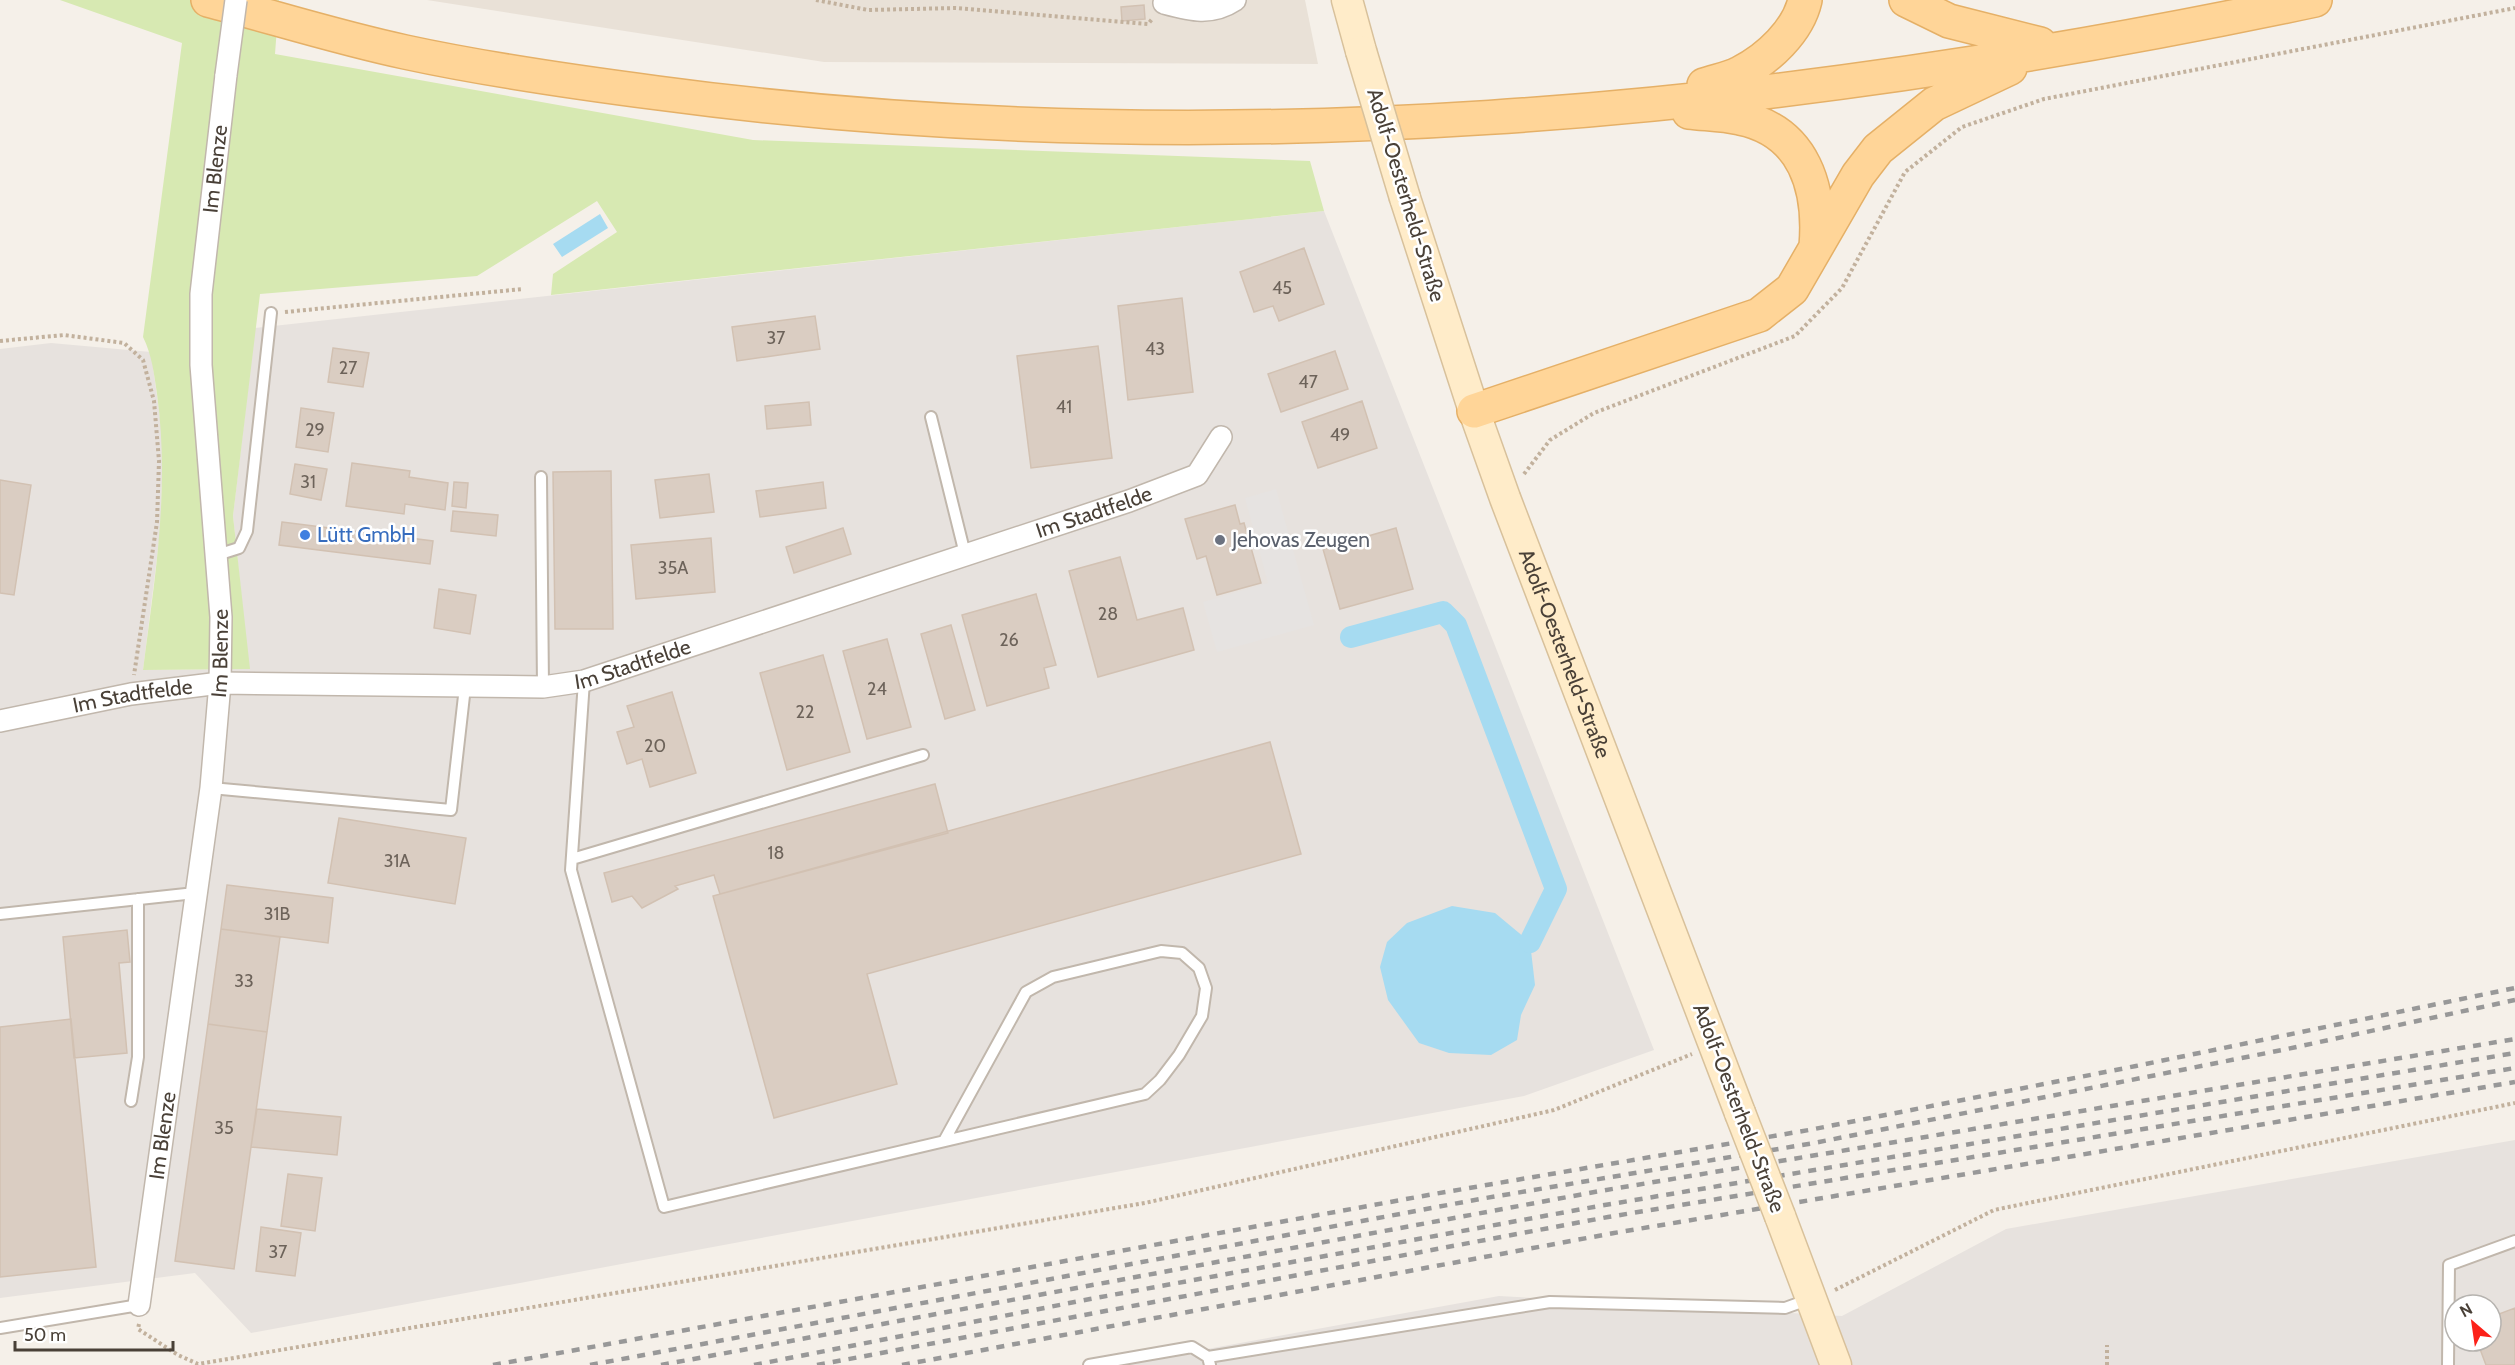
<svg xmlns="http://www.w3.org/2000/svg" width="2515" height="1365" viewBox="0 0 2515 1365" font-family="Cabin,sans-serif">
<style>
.residential{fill:#e9e1d7}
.industrial{fill:#e7e2de;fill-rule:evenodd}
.green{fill:#d7e9b2}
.parking{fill:#e6e3e1}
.water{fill:#a6dbf1}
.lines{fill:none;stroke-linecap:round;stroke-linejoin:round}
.canal{stroke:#a6dbf1;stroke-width:22}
.building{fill:#dacdc2;stroke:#d2c1b2;stroke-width:1.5}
.lane-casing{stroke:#c1b7ac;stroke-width:14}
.street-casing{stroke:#c1b7ac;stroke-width:24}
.secondary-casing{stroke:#d8c19b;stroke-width:33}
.primary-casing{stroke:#e5b067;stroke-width:36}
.path{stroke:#c2b19d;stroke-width:4;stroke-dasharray:3 3;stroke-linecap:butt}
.lane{stroke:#fff;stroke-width:10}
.street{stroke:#fff;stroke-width:21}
.secondary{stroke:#ffecc9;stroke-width:30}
.primary{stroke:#ffd598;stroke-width:33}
.rail{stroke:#989898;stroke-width:4.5;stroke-dasharray:8 8;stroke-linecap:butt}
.street-bridge-casing{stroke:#c1b7ac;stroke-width:24;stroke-linecap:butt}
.secondary-bridge-casing{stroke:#d8c19b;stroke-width:33;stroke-linecap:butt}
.street-bridge{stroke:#fff;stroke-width:21}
.secondary-bridge{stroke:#ffecc9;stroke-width:30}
.shop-dot{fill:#3f7fe0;stroke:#fff;stroke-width:2}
.worship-dot{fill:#6b7280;stroke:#fff;stroke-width:2}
.labels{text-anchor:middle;stroke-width:5;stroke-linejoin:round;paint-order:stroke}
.number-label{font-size:18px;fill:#6d635a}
.street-label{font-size:21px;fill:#494037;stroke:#fff}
.shop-label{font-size:21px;fill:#366cbe;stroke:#fff;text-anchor:start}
.worship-label{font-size:21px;fill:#5b616d;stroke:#fff;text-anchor:start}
</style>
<rect width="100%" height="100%" fill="#f5f0e9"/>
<path class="residential" d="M427,0H1305L1318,64L824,62Z"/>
<path class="industrial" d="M1324,211L1654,1050L1524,1096L251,1333L195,1273L0,1298V349L51,343L151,352L163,440L161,525L143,670L249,669L233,516L255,328Z
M2515,1140V1365H1119L1499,1296L1842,1316L2006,1229ZM2455,1305H2491V1341H2455Z"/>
<path class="green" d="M60,0H279L275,54L753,140L1310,161L1324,211L551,295L553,274L617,232L597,201L477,276L260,294L233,516L250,669L143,670C155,576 170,489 157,394C154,374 152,355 143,337L182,43Z"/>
<path class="parking" d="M1276,489L1314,625L1217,652L1203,602L1268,583L1245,498Z"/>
<path class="water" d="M600,214L608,228L562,257L553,244Z
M1452,906L1495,913L1530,942L1535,985L1521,1015L1517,1040L1491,1055L1449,1053L1419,1043L1388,1000L1380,967L1387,942L1407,923Z"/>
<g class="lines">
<path class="canal" d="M1351,637L1443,612L1456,625L1556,889L1530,942"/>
</g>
<path class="building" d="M1144,5L1145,19L1122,21L1121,7Z
M1304,248L1324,304L1279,321L1273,306L1254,312L1240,272Z
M1182,298L1193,392L1128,400L1118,306Z
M815,316L820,349L737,361L732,327Z
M1098,346L1112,458L1031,468L1017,356Z
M333,348L369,353L363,387L328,382Z
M1335,351L1348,389L1281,412L1268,374Z
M1362,401L1377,448L1318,468L1302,422Z
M809,402L811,425L767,429L765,406Z
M301,408L334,413L328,452L296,447Z
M352,463L410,471L409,477L448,483L445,510L405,504L404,514L346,506Z
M295,464L327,469L321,500L290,494Z
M611,471L613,629H555L553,472Z
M709,474L714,512L660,518L655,480Z
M0,480L31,485L14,595L0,593Z
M454,482L468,483L466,508L452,506Z
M823,482L826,508L760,517L756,491Z
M1235,505L1240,524L1244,523L1261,583L1217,595L1206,556L1197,559L1185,519Z
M453,511L498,515L496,536L451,531Z
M282,522L433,541L430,564L279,545Z
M843,528L851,554L794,573L786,547Z
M1396,528L1413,589L1340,609L1323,549Z
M711,538L715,592L636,599L631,545Z
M1120,557L1137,620L1183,608L1194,650L1098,677L1069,571Z
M439,589L476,595L470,634L434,628Z
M1036,594L1056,665L1044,668L1049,688L987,706L962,615Z
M951,625L975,710L945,719L921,634Z
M887,639L911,727L867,739L843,651Z
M823,655L850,752L787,770L760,673Z
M672,692L696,773L650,787L642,759L627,764L617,732L634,727L627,706Z
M1270,742L1301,854L867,974L897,1084L774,1118L713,896Z
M935,784L948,833L720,894L714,875L675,886L678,889L642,908L632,896L612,902L604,873Z
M339,818L466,838L455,904L328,883Z
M227,885L333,898L328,943L221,929Z
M221,929L280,937L267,1032L208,1024Z
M127,930L130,962L119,963L127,1053L74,1058L63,937Z
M71,1019L96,1267L0,1277V1027Z
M208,1024L267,1032L234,1269L175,1261Z
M257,1109L341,1117L337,1155L251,1147Z
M288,1174L322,1178L315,1231L281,1226Z
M261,1227L301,1233L295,1276L256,1271Z
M2515,1308V1365H2486L2477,1341H2491V1317Z"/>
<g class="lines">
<g class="lane-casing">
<path id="lane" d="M931,417L965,554
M541,477L543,687
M217,555L239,548L247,531L271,313
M584,681L571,870L664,1207L1145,1094L1160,1080L1179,1055L1202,1016L1206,988L1199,968L1182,953L1161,951L1053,977L1026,992L944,1141
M211,788L451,810L465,687
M572,859L923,755
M0,914L195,893
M131,1101L138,1057V899
M0,1328L139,1305
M1208,1357L1550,1302L1785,1308L1810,1299
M1089,1365L1192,1347L1208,1357L1210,1365
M2448,1365L2449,1265L2515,1241"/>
</g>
<g class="street-casing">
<g id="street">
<path d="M1164,3C1190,10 1211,16 1235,0"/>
<path id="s1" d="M0,721L131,694L220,683L543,687L584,681L1129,501L1197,475L1221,437"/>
<path id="s2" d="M139,1305L211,788L220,683L221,617L201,365V294L226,75"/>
</g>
</g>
<g class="secondary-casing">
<g id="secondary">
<path d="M1347,0L1361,51"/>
<path id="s3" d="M1405,198L1474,411L1505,498L1740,1113"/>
<path d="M1780,1216L1836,1365"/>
</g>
</g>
<g class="primary-casing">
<path id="primary" d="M208,0C273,17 339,38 405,52C488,70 573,82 658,93C1209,167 1772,115 2315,0
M1906,0L1949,21L2040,44
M1704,85C1715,81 1729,79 1740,73C1768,59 1798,31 1805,0
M1689,112C1706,114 1723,114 1740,118C1805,131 1821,189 1816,247
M1474,411L1759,315L1792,289L1858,175L1878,149L1934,104L2010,68"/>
</g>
<path class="path" d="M816,0L868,10L956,8L1148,24L1153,18
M285,312L523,289
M0,341L64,335L124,343L143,360L154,401L159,461L157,522L134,675
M1524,474L1550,440L1594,413L1795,336L1842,288L1905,172L1962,127L2044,99L2515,8
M1835,1290L1994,1210L2515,1103
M139,1324L138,1329L178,1355L198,1364L1145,1203L1554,1110L1692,1054
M2107,1365V1345"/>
<use href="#lane" class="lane"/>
<use href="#street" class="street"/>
<use href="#secondary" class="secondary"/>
<use href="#primary" class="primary"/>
<path class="rail" d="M493,1365L1434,1194L1809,1130L2136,1066L2515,988
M590,1365L1480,1199L1814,1143L2287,1049L2515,1000
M661,1365L1600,1191L2515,1039
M754,1365L1090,1299L1599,1206L2515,1053
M817,1365L1608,1217L2515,1068
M902,1365L1614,1233L2515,1082"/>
<g class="street-bridge-casing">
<path id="street-bridge" d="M226,75L236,0"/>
</g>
<g class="secondary-bridge-casing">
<path id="secondary-bridge" d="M1361,51L1405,198
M1740,1113L1780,1216"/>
</g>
<use href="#street-bridge" class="street-bridge"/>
<use href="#secondary-bridge" class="secondary-bridge"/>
</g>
<circle class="shop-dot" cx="305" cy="535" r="6"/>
<circle class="worship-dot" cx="1220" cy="540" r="6"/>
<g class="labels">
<g class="number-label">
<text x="1282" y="294">45</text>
<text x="776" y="344">37</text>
<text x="1155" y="355">43</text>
<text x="348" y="374">27</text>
<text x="1308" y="388">47</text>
<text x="1064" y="413">41</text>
<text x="315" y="436">29</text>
<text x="1340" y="441">49</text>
<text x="308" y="488">31</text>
<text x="673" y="574">35A</text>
<text x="1108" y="620">28</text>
<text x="1009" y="646">26</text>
<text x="877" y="695">24</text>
<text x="805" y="718">22</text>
<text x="655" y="752">20</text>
<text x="776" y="859">18</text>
<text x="397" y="867">31A</text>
<text x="277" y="920">31B</text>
<text x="244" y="987">33</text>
<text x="224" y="1134">35</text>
<text x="278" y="1258">37</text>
</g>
<g class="street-label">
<text dy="7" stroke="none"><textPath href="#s2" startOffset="1143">Im Blenze</textPath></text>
<text transform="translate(1406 195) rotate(73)" y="7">Adolf-Oesterheld-Straße</text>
<text dy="7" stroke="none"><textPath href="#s1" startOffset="1125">Im Stadtfelde</textPath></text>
<text dy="7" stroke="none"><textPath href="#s2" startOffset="657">Im Blenze</textPath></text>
<text dy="7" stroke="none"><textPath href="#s3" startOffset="483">Adolf-Oesterheld-Straße</textPath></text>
<text dy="7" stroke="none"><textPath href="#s1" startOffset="639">Im Stadtfelde</textPath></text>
<text dy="7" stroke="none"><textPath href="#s1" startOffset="135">Im Stadtfelde</textPath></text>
<text transform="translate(1739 1108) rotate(69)" y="7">Adolf-Oesterheld-Straße</text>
<text dy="7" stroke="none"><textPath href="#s2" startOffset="171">Im Blenze</textPath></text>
</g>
<g class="shop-label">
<text x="317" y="542">Lütt GmbH</text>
</g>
<g class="worship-label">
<text x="1232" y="547">Jehovas Zeugen</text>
</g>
</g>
<g transform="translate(2473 1323) rotate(331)"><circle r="28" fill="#ffffff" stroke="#b6b3af" stroke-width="1.5"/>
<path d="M0-4.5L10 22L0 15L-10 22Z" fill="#fc2119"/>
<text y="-9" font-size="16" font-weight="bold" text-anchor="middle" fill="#494037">N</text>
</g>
<path d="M15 1341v9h158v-9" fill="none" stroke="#494037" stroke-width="3"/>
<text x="24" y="1341" font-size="18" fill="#494037" stroke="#ffffff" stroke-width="4.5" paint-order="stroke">50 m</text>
</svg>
